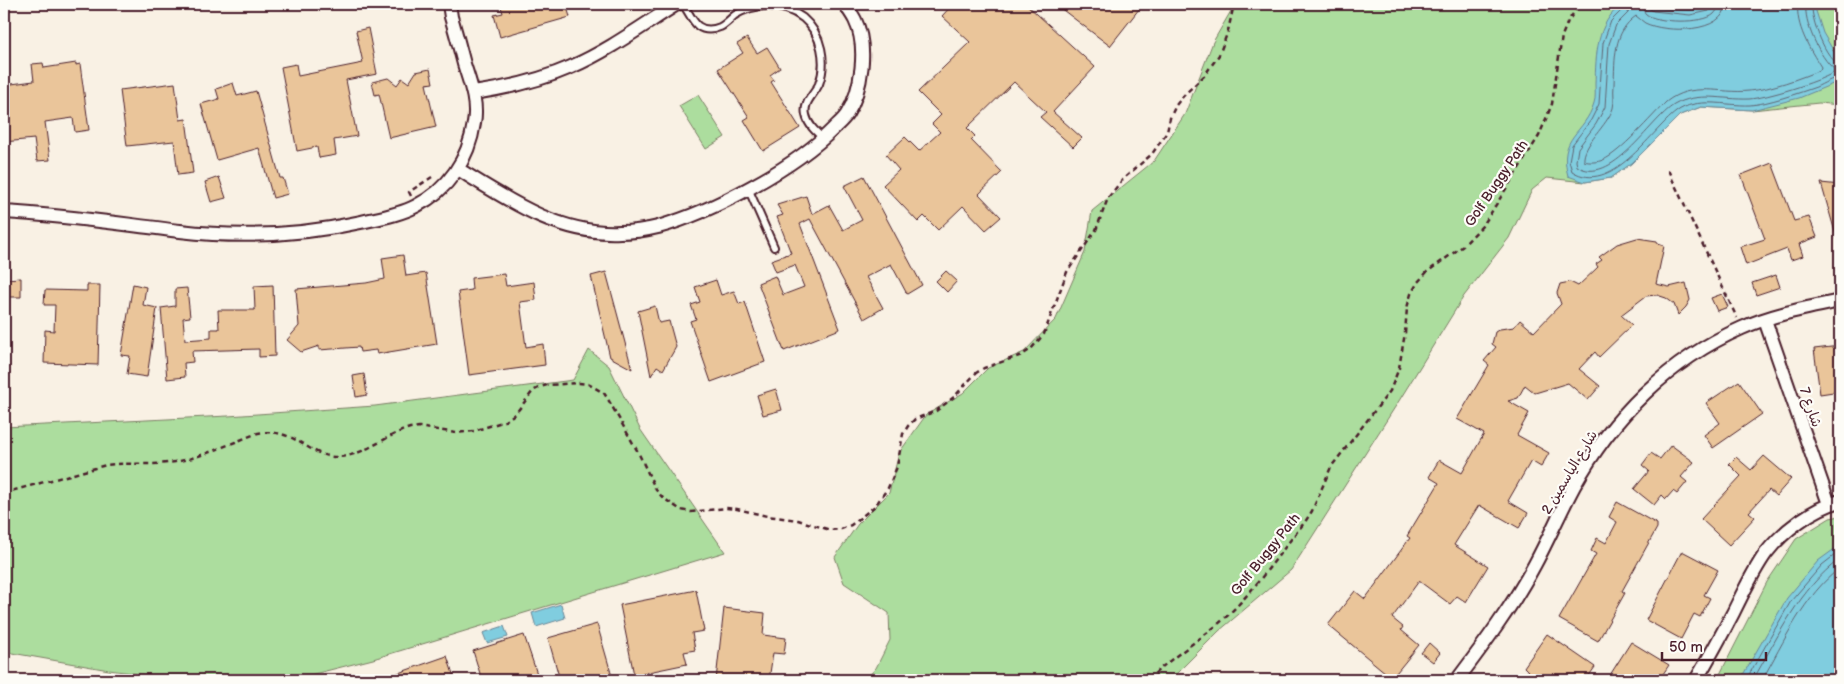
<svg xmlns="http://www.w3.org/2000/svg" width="1844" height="684" viewBox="0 0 1844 684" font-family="'Balsamiq Sans','Playpen Sans Arabic',sans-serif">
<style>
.green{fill:#acdd9e;stroke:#7b7e64}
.water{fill:#80cddf;stroke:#6a8797}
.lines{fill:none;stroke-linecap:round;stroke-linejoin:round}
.shore{stroke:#606573;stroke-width:1}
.building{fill:#eac59a;stroke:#4a1f2b}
.lane-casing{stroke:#4a1f2b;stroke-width:10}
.street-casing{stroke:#4a1f2b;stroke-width:16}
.path{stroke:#4a1f2b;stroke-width:2.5;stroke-dasharray:5 4;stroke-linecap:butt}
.lane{stroke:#fdfcf7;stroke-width:6}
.street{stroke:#fdfcf7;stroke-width:12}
.labels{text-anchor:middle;stroke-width:4.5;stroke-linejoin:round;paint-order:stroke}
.street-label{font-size:14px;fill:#4a1f2b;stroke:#fdfcf7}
</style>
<rect width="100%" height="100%" fill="#f9f1e4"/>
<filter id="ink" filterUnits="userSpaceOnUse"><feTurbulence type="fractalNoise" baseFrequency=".02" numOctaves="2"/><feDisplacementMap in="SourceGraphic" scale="10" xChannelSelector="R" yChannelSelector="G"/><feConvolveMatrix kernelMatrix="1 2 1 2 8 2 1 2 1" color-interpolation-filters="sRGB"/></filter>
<g filter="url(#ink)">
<path class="green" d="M1235,4H1840V105L1819,103L1752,110L1701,107L1680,115L1632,163L1611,178L1585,182L1547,178L1532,190L1509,238L1464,296L1397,404L1291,570L1219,631L1170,680H865L876,668L890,640L889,613L844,583L835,557L858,524L889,493L899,453L926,415L963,393L988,368L1024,352L1056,319L1085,252L1092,211L1154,161L1185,114L1213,42Z
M698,95L725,137L706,149L679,106Z
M589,350L609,366L640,429L725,552L373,659L306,676L264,680L176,679L109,670L12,653H4V427L228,416L375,406L573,380Z
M1840,516V680H1717L1767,582L1796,539L1830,518Z"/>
<path class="water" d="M1622,4H1644L1670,9L1690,10L1716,4H1818L1816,11L1823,33L1840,62V81L1799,98L1752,110L1701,107L1680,115L1632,163L1611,178L1585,182L1568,176C1557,136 1585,134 1594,103C1596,98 1595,90 1595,84C1596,54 1596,24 1622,4Z
M1840,545V680H1740L1787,598L1818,561Z
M561,604L565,618L536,627L532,613Z
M504,626L508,637L487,643L483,633Z"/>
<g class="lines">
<path class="shore" d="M1624,4L1623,9L1611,21L1603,43L1599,104L1591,120L1572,145L1569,161L1572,171C1611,196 1650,132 1676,112C1697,96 1726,106 1750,105C1767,104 1799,93 1816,87C1823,84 1832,78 1840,77
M1631,4L1628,13L1616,25L1609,44L1605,107L1596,124L1578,148L1576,161L1577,166C1611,188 1650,120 1674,105C1698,91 1723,100 1749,99C1766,98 1818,82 1833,73L1834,69C1820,58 1803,21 1806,4
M1642,4C1642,8 1643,11 1646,14C1656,23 1704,24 1714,14C1717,11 1718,8 1718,4
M1648,4L1649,8L1653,11L1690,15L1709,11L1712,4
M1726,4C1725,34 1665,33 1645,23C1642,21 1639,18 1636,16C1613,32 1615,59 1614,85C1613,93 1615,101 1613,108C1608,125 1582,145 1584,161C1590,163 1598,162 1603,160C1620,153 1652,116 1666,102C1692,81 1720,94 1749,91C1771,89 1801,78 1820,70L1821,67C1810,50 1795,25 1798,4
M1812,4C1810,17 1826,62 1840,64
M1746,680L1791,601L1822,565L1840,551
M1753,680C1778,637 1799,589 1840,559
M1762,680C1784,642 1804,595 1840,568"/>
</g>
<path class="building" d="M500,4H566L570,17L500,37L494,15L503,13Z
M953,4H1026L1095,67L1053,112L1082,138L1073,147L1040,117L1046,112L1014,82L967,128L975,136L971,140L1002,172L979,194L1001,217L986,230L963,206L938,230L924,216L918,222L883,185L899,170L886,155L905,137L919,151L940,132L932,124L941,115L918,92L970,42L942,16Z
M1055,4H1143L1110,46Z
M368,28L377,74L346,80L357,136L334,140L336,155L319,158L317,147L297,151L281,67L296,64L298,76L363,63L356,31Z
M747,38L757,53L767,47L780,68L770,75L774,80L771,82L800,128L763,151L744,120L749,117L718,69L743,53L737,44Z
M43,63L44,68L76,63V65L80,64L89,130L75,132L73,118L45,122L50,160L37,161L34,139L4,142V85L34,81L32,64Z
M430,69L433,83L426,84L436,127L389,138L379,94L375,95L372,82L388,78L397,85L402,78L409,83L416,72Z
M175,83L180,120L186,119L193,173L178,175L174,141L127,146L120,90Z
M233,83L237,96L256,91L280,178H283L288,194L273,198L259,148L217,160L201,104L219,99L216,89Z
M1772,163L1794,221L1809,217L1817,237L1799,244L1803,256L1791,260L1787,249L1746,265L1740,247L1765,239L1741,175Z
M864,176L922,285L907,294L891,264L866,277L883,308L864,319L810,219L800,224L840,329L784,351L758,283L775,276L783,295L804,287L795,265L776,272L771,260L791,253L777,217L783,215L777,205L806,196L812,214L829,205L843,230L862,220L844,186Z
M219,177L226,198L211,202L205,182Z
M1821,183L1840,185V239H1837Z
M1637,238L1657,241L1658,244L1664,246L1656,284L1669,287L1686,283L1690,300L1686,307L1678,315L1674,304L1666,298L1657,295L1646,296L1621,315L1632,325L1599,357L1595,352L1579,369L1600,386L1588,400L1568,383L1535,393L1525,385L1518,398L1508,401L1529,413L1517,435L1549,453L1541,467L1531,461L1508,501L1528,513L1519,528L1479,505L1454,545L1488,566L1466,602L1457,596L1450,604L1419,581L1392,618L1403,627L1401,630L1419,645L1392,678L1328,625L1355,591L1365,599L1410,538L1407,536L1439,483L1429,477L1439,460L1462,473L1484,434L1457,419L1489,365L1484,361L1496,347L1492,344L1495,332L1500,329L1514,327L1520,320L1534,332L1561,304L1557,293L1560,284L1570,282L1578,286L1598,267L1596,264L1602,260L1599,257L1617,244Z
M403,255L406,276L426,273L437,344L377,354L376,350L360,352L359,347L319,350V346L301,352L287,340L299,326L296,289L366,283L385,279L382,258Z
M946,271L957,281L947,292L936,281Z
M606,272L632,369L610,357L591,276Z
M504,274L506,286L534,282L536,300L520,302L526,347L543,344L545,365L469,375L458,292L472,290L471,278Z
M1776,275L1780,287L1756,295L1752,283Z
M21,278V297H4V279Z
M716,280L721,295L734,291L739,304L745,302L765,362L711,382L690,321L696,319L691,305L700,302L695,287Z
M133,284L146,287L143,305L157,308L147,377L127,374L130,356L121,355Z
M87,285H100L98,365L44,363L45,330L54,331L55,305H44L45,290L87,291Z
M273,285L275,356L259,357V349L192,351L193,362L184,363L185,377L167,379L161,308L175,306V289L187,288L190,317L183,318L185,340L211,338V329H219L218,310H255L254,286Z
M1722,294L1728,307L1717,311L1711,298Z
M655,306L659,323L669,321L676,347L663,370L657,366L651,376L638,311Z
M1840,346V391L1820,394L1814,349Z
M364,374L367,395L356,397L353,376Z
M1739,381L1762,414L1713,448L1704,435L1720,423L1706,403Z
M776,389L782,410L763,415L757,395Z
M1671,445L1694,462L1681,477L1687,482L1677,494L1673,491L1666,499L1662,495L1654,505L1634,489L1649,471L1642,465L1651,453L1660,459Z
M1764,456L1791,479L1776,496L1769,490L1749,512L1755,517L1729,545L1701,519L1741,476L1729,464L1736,457L1751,470Z
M1617,502L1657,524V528L1622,591L1625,593L1598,641L1559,619L1596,554L1591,551L1597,538L1606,543L1617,522L1609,517Z
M1682,551L1718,570L1704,595L1710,598L1700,617L1694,614L1681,639L1646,620Z
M696,590L704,631L692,633L695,650L684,652L687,664L634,675L620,605Z
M724,608L765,613L763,635L786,638L784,654L773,653L769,680H716Z
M597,624L613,680H560L548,638Z
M1547,634L1595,667L1586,680H1522L1528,671L1524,667Z
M524,635L539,680H482L473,651Z
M1631,642L1669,665L1659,680H1619L1610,675Z
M1429,643L1440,653L1433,662L1421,653Z
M447,656L455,680H381V679Z"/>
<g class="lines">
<g class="lane-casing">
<path id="lane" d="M683,4C688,11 692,21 698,26C705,31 713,30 720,27C726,24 730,19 735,15C756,2 783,3 803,18C822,34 827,62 819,84C814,95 803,102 806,115C808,125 816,132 824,139
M748,188L774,247"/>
</g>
<g class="street-casing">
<path id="street" d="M474,93C507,88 539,81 571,67C608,51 642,26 677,4
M458,169C508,200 559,235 620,232C632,232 646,230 658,227C712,212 795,168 834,128C838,124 844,119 847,114C862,90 868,46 855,20C852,14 848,9 845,4
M4,212C63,215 121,224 180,231C240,238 303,235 361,222C379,218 399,215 416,206C448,190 469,159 474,123C478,103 470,83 464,64C460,49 456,33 451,17L449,4
M1765,320L1829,504
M1457,680C1485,643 1513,605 1535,564C1549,538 1560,512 1574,486C1612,417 1669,360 1742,328C1773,314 1807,308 1840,301
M1696,680C1709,658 1721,636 1733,613C1743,593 1753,571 1766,553C1784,530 1812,509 1840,501"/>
</g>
<path class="path" d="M1668,170L1737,318
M411,196L409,192L432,177
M4,493L106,465C129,462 153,466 175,462C203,457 231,443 258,433C296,427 309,458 338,457C364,456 386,435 410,428L419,427L456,433L474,431L505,421L516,413L533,391L540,387L547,385L579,383L588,384L604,393L609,401L638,452L656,490L663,498L681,510L691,512L726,508L737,509L767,516L798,520L830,530L841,529L851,525L875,506L888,488L897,467L903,434L908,426L915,419L936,411L954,397L976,373L984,368L1022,355L1031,349L1044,334L1067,272L1096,230L1108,198L1123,179L1152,154L1167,132L1170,118L1176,105L1185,94L1204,76L1219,55L1228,31L1234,4
M1148,680C1172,656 1201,640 1226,617C1256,589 1279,553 1305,522L1312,511L1331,467L1390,391L1399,368L1405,333L1407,308L1411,294L1418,282L1427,272L1463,246L1484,224L1539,136L1552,104L1562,36L1568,21L1580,4"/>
<use href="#lane" class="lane"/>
<use href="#street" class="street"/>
</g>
</g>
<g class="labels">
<g class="street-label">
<text transform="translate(1496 183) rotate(-56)" y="5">Golf Buggy Path</text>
<text transform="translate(1811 407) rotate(71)" y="5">شارع 7</text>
<text transform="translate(1569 472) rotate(-59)" y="5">شارع الياسمين 2</text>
<text transform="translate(1265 554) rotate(-51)" y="5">Golf Buggy Path</text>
</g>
</g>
<rect width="1844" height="684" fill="none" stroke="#fdfcf7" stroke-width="20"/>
<rect x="10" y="10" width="1824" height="664" fill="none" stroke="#4a1f2b" stroke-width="2" filter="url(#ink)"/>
<path d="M1662 652v8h104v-8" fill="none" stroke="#4a1f2b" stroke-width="2.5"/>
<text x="1669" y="652" font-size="15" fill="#4a1f2b" stroke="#fdfcf7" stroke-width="4" paint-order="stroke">50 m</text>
</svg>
